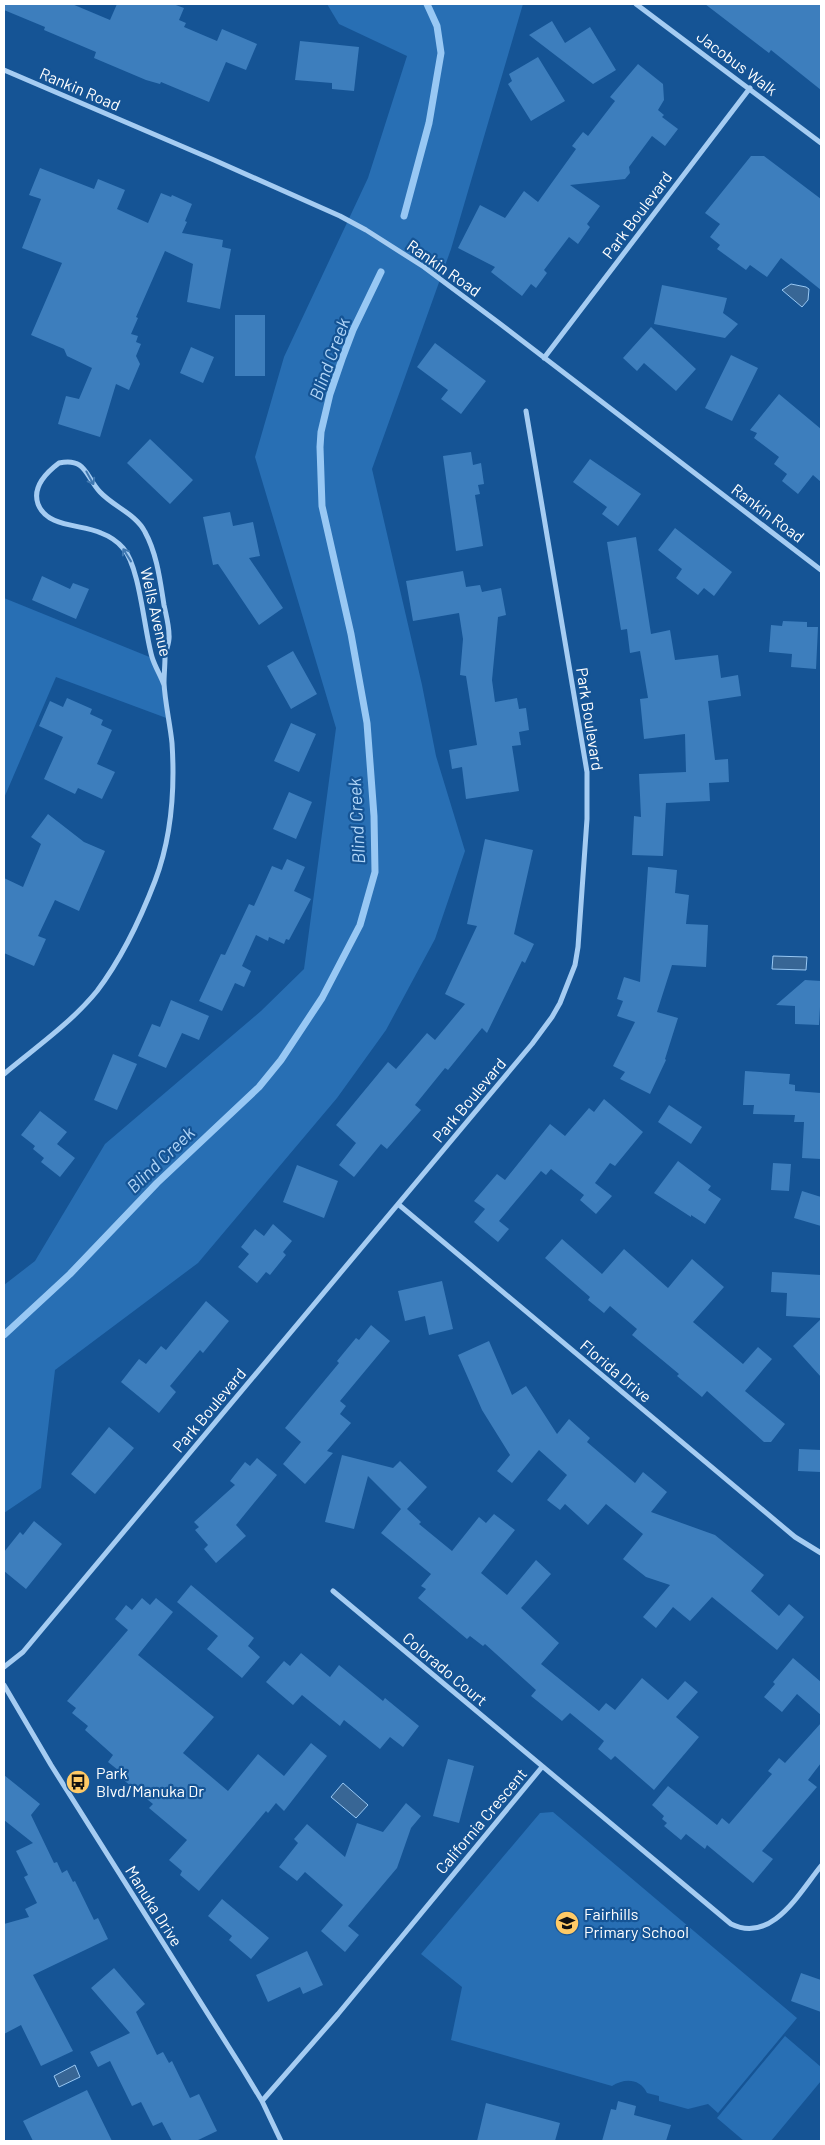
<svg xmlns="http://www.w3.org/2000/svg" width="825" height="2145" viewBox="0 0 825 2145" font-family="Barlow,sans-serif">
<style>
.green{fill:#286fb4}
.water{fill:#386695;stroke:#98c8f4}
.lines{fill:none;stroke-linecap:round;stroke-linejoin:round}
.stream{stroke:#98c8f4;stroke-width:7}
.building{fill:#3d7ebd}
.street{stroke:#a5ccf2;stroke-width:5}
.oneway{stroke:#4078b1}
.labels{text-anchor:middle;stroke-width:4.5;stroke-linejoin:round;paint-order:stroke}
.street-label{font-size:16px;fill:#fff;stroke:#155495}
.poi-label{font-size:16px;fill:#fff;stroke:#155495;text-anchor:start}
.water-label{font-size:18px;font-style:italic;fill:#b2d6f8;stroke:#155495}
</style>
<rect width="100%" height="100%" fill="#155495"/>
<path class="green" d="M327,4H523L451,249L372,469L422,685L436,756L465,851L435,939L386,1030L337,1098L198,1263L55,1370L41,1488L4,1513V1285L35,1261L105,1144L261,1011L304,969L336,728L255,457L284,357L368,178L407,56L339,24Z
M4,598L152,658L159,672L169,719L56,677L4,798Z
M553,1812L797,2018L718,2113L708,2104L688,2109L659,2101V2096L647,2093C640,2078 624,2078 612,2086L451,2040L462,1987L421,1954L540,1813Z
M785,2036L821,2067V2081L771,2141H744L717,2118Z"/>
<path class="water" d="M791,284L806,287L809,289L808,300L802,307L782,290Z
M773,956L807,957L806,970L772,969Z
M343,1783L368,1805L356,1818L331,1797Z
M75,2065L80,2077L59,2087L54,2076Z"/>
<g class="lines">
<path class="stream" d="M404,216L429,123L441,53L437,26L427,4
M4,1335L70,1274L157,1183L259,1087L281,1060L322,998L360,925L375,872L374,816L367,723L351,634L322,506L320,447L321,432L330,394L342,359L353,330L381,272"/>
</g>
<path class="building" d="M4,4H72L110,20L117,4H173L184,8L179,20L186,23L184,27L217,41L222,29L257,44L246,70L226,62L209,102L161,82L160,84L146,80L94,58L96,52L44,30L45,27L4,10Z
M705,4H821V90L771,50L769,53Z
M552,21L565,43L590,27L616,70L593,84L529,35Z
M300,41L359,47L354,91L332,89V83L295,80Z
M538,57L565,101L531,121L508,84L512,81L509,74Z
M638,64L663,84L664,100L658,110L664,115L662,117L678,129L665,146L652,136L629,167L630,173L625,179L570,185L600,206L587,224L590,227L578,244L569,237L544,270L547,273L536,288L531,284L522,296L491,272L495,267L458,248L480,205L505,218L524,191L538,202L576,149L572,146L583,132L588,136L615,101L610,97Z
M751,156H764L821,199V290L781,258L767,277L750,265L746,270L717,249L720,245L710,237L720,224L705,213Z
M40,168L94,189L98,179L125,190L117,209L148,223L161,193L171,197L172,195L192,204L185,221L187,222L182,233L223,240L222,247L231,249L220,309L187,302L193,264L165,251L136,317L138,318L131,334L138,336L136,342L141,344L136,356L140,364L129,390L116,384L100,437L58,424L66,396L79,399L92,368L67,356L64,349L31,335L62,263L22,248L41,199L29,195Z
M662,285L727,298L723,313L738,324L725,338L654,324Z
M235,315H265V376H235Z
M651,327L696,369L676,391L644,363L637,371L623,358Z
M435,343L486,381L461,414L441,399L448,390L417,367Z
M191,347L214,357L203,383L180,373Z
M731,355L758,368L732,421L705,408Z
M779,394L821,429V482L813,475L798,494L782,481L787,474L774,464L779,457L754,438L757,433L750,430Z
M150,439L193,480L170,504L127,463Z
M471,452L473,465L481,463L484,484L478,485L480,494L475,495L483,546L456,551L443,456Z
M590,459L641,494L618,526L602,514L607,507L573,482Z
M230,512L233,526L253,522L260,556L249,558L283,608L259,625L218,564L213,565L203,517Z
M675,528L732,572L714,596L704,588L698,595L676,578L682,569L658,550Z
M636,537L651,634L670,630L675,660L718,655L721,678L738,675L741,696L708,701L715,760L728,759L729,782L709,783L710,801L666,803L663,856L632,855L634,816L641,817L639,774L686,772L685,734L644,739L640,699L648,698L640,651L630,653L627,629L621,630L607,542Z
M463,571L466,587L480,585L482,592L501,588L506,615L498,617L492,680L495,702L517,698L519,709L526,708L529,730L519,732L521,745L512,746L519,791L466,799L462,767L452,769L449,750L477,745L466,676L460,675L463,639L459,613L413,621L406,581Z
M42,576L70,589L73,583L89,589L76,619L32,600Z
M783,621L807,622V627H818L816,669L791,667L792,654L769,652L771,625L782,626Z
M293,651L317,694L291,709L267,666Z
M67,698L92,709L90,714L103,720L101,725L112,730L97,764L115,772L102,799L78,788L75,794L44,779L63,737L39,726L50,701L63,707Z
M291,723L316,734L299,772L274,761Z
M289,792L312,802L296,839L273,829Z
M48,814L84,842L105,851L79,911L55,900L38,936L46,939L34,966L4,953V878L23,887L41,844L31,837Z
M485,839L533,850L514,934L534,944L525,963L522,961L487,1033L482,1028L448,1070L445,1068L415,1105L421,1110L387,1149L381,1144L354,1177L339,1165L356,1143L336,1125L388,1062L396,1069L427,1033L435,1040L465,1004L445,994L477,926L467,924Z
M287,859L305,867L294,891L311,899L289,940L286,939L284,944L269,937L268,941L256,935L242,966L251,971L244,987L235,983L222,1011L199,1001L221,954L225,955L249,904L254,906L272,866L282,870Z
M648,867L677,870L675,893L689,895L686,924L708,925L706,967L672,965L657,1012L678,1018L665,1059L666,1060L650,1094L620,1079L625,1072L613,1066L635,1022L617,1016L623,1001L617,999L624,977L640,982Z
M805,980L821,981V1008L820,1007L819,1025L795,1024V1006L776,1005Z
M171,1000L209,1016L199,1040L182,1033L166,1068L138,1056L152,1024L160,1027Z
M113,1054L137,1064L117,1110L94,1100Z
M745,1071L790,1074L789,1084L795,1085V1091L821,1093V1159L802,1158L804,1122H794L795,1115L753,1114L754,1105H743Z
M604,1099L643,1132L615,1166L610,1163L595,1183L612,1196L596,1214L580,1200L584,1195L551,1169L546,1175L541,1171L499,1221L509,1229L498,1242L474,1222L485,1209L474,1201L497,1174L505,1180L550,1124L565,1136L589,1108L594,1112Z
M669,1105L702,1127L691,1144L658,1122Z
M40,1111L67,1132L57,1144L75,1158L60,1177L41,1162L44,1158L33,1149L35,1146L21,1135Z
M678,1161L711,1186L708,1190L721,1199L705,1224L691,1215V1217L654,1193Z
M773,1163L791,1164L789,1191L771,1190Z
M297,1165L338,1181L324,1218L283,1202Z
M802,1191L821,1197V1226L794,1218Z
M273,1224L292,1241L283,1252L286,1255L270,1275L266,1272L257,1283L238,1267L249,1254L241,1247L255,1229L264,1236Z
M562,1239L602,1274L624,1249L668,1288L692,1259L724,1287L693,1322L743,1364L758,1347L772,1359L745,1391L785,1424L771,1442H764L707,1391L702,1397L677,1376L679,1374L632,1335L637,1329L610,1306L604,1313L588,1300L590,1297L545,1258Z
M772,1272L821,1275V1318L786,1316L787,1293L771,1292Z
M442,1281L453,1329L429,1335L425,1316L405,1321L398,1291Z
M206,1301L229,1321L203,1353L200,1350L170,1386L176,1392L159,1413L121,1382L139,1359L146,1364L161,1346L166,1350Z
M821,1319V1377L793,1346Z
M371,1325L390,1341L340,1401L346,1406L340,1414L351,1423L327,1451L333,1453L305,1484L283,1464L301,1442L285,1428L339,1363L337,1361L356,1338L359,1340Z
M489,1341L512,1395L526,1386L557,1434L569,1419L590,1438L587,1442L635,1483L643,1472L667,1492L651,1512L715,1535L764,1575L751,1591L779,1616L789,1604L804,1617L777,1650L712,1597L690,1621L673,1607L656,1628L643,1617L670,1585L646,1577L623,1559L643,1534L606,1504L588,1525L565,1504L560,1510L547,1500L567,1475L539,1450L512,1483L497,1471L510,1455L482,1410L458,1355Z
M109,1427L134,1448L95,1494L71,1474Z
M799,1449L821,1450V1472L798,1471Z
M342,1455L393,1468L400,1461L427,1487L407,1509L421,1522L419,1524L452,1551L479,1517L486,1523L494,1514L515,1530L481,1573L507,1595L536,1560L551,1574L521,1608L559,1643L541,1664L599,1711L606,1703L615,1710L642,1678L668,1700L685,1681L698,1692L676,1717L699,1737L654,1790L615,1756L611,1760L598,1749L604,1741L570,1713L562,1721L531,1696L536,1690L485,1644L483,1646L470,1636L467,1639L418,1598L426,1589L421,1586L431,1574L381,1533L401,1509L368,1476L354,1529L325,1522Z
M257,1458L277,1475L236,1525L246,1536L216,1563L204,1549L208,1545L195,1530L199,1527L194,1522L235,1485L230,1481L245,1462L250,1466Z
M34,1521L62,1544L26,1589L4,1571V1552L20,1532L23,1535Z
M191,1585L254,1638L248,1646L260,1657L242,1678L207,1649L218,1636L177,1602Z
M142,1598L150,1605L156,1598L173,1612L138,1655L214,1717L183,1753L228,1791L258,1754L284,1776L311,1743L327,1756L284,1811L276,1803L268,1813L266,1811L199,1891L180,1875L182,1871L169,1860L187,1840L149,1808L153,1804L115,1773L118,1770L108,1762L113,1755L85,1730L88,1726L72,1713L76,1708L67,1701L128,1630L115,1619L126,1605L132,1610Z
M301,1653L330,1677L339,1665L383,1701L385,1698L419,1726L403,1747L390,1737L380,1749L344,1720L340,1726L302,1695L293,1705L266,1682L284,1661L290,1666Z
M793,1658L821,1682V1715L797,1694L782,1712L764,1697L775,1684L773,1682Z
M821,1723V1763L808,1780L817,1787L762,1851L773,1859L753,1883L707,1845L705,1849L686,1834L681,1840L664,1826L667,1823L662,1819L664,1816L652,1805L668,1786L717,1825L722,1818L729,1824L772,1774L768,1771L779,1758L785,1763Z
M448,1759L474,1766L459,1823L433,1816Z
M4,1775L40,1804L31,1815L54,1863L57,1862L62,1873L67,1870L73,1882L75,1881L94,1920L98,1918L108,1939L33,1975L73,2051L41,2066L21,2025L4,2034V1924L29,1917L25,1909L37,1903L24,1877L28,1875L16,1851L33,1843L4,1820Z
M406,1803L421,1816L411,1828L397,1868L348,1926L359,1935L345,1952L321,1931L343,1905L305,1872L297,1881L279,1867L298,1843L294,1839L307,1824L345,1857L357,1823L383,1832Z
M222,1899L269,1938L251,1959L229,1940L232,1936L208,1916Z
M307,1951L323,1985L303,1994L300,1987L268,2002L256,1975Z
M114,1968L145,2004L136,2012L157,2055L163,2052L169,2063L172,2061L190,2098L199,2094L217,2131L196,2141H172L162,2122L153,2126L141,2102L132,2106L110,2061L98,2067L90,2052L130,2033L91,1988Z
M801,1973L821,1980V2012L791,2001Z
M87,2090L112,2141H33L23,2121Z
M618,2101L636,2106L634,2115L671,2125L666,2141H602L611,2109L616,2110Z
M486,2103L560,2123L555,2141H477Z"/>
<g class="lines">
<path class="street" d="M636,4L821,143
M4,70L214,160L340,216L366,230L424,267L499,323L821,570
M544,358L750,88
M4,1074C35,1048 71,1023 97,991C122,958 140,920 155,881C171,839 175,789 172,743C170,723 165,703 164,683C164,675 165,665 165,657C166,649 170,642 169,635C169,625 166,615 164,605C160,580 157,554 145,532C136,514 114,507 100,492C86,477 86,457 59,463C47,472 32,487 38,504C47,528 82,524 101,533C109,536 117,541 123,548C140,567 144,630 152,657C155,667 161,676 164,685
M398,1204L795,1537L821,1553
M333,1591L731,1924C772,1944 799,1893 821,1866
M4,1667L23,1652L532,1044L552,1017L560,1003L575,965L578,947L587,819V772L526,411
M4,1685L51,1765L242,2068L262,2101L281,2141
M262,2101L338,2014L542,1767"/>
</g>
<defs><path id="oneway-shaft" d="M-6 0H5M1.5-3L5.5 0L1.5 3" fill="none" stroke-width="1.6" stroke-linecap="round" stroke-linejoin="round" transform="scale(1.25)"/></defs>
<g class="oneway">
<use href="#oneway-shaft" transform="translate(90 478) rotate(61)"/>
<use href="#oneway-shaft" transform="translate(127 555) rotate(-122)"/>
</g>
<defs>
<g id="bus-disc" transform="scale(1.25)"><circle r="9.5" fill="#ffca66" stroke="#155495"/><path d="M-5-6H5V4H4V6H2V4H-2V6H-4V4H-5ZM-3.5-4V0h7V-4ZM-3.5 1.2v1.5H-2V1.2ZM2 1.2v1.5H3.5V1.2Z" fill="#111"/></g>
<g id="school-disc" transform="scale(1.25)"><circle r="9.5" fill="#ffca66" stroke="#155495"/><path d="M0-5L7-2L0 1L-7-2ZM-4 1L0 2.5L4 1V4Q0 6-4 4Z" fill="#111"/></g>
</defs>
<g fill-rule="evenodd">
<use href="#bus-disc" x="78" y="1782"/>
<use href="#school-disc" x="567" y="1923"/>
</g>
<g class="labels">
<g class="street-label">
<text transform="translate(737 63) rotate(37)" y="6">Jacobus Walk</text>
<text transform="translate(80 89) rotate(23)" y="6">Rankin Road</text>
<text transform="translate(637 215) rotate(-53)" y="6">Park Boulevard</text>
<text transform="translate(444 268) rotate(35)" y="6">Rankin Road</text>
<text transform="translate(768 513) rotate(37)" y="6">Rankin Road</text>
<text transform="translate(156 612) rotate(77)" y="6">Wells Avenue</text>
<text transform="translate(590 719) rotate(81)" y="6">Park Boulevard</text>
<text transform="translate(469 1100) rotate(-50)" y="6">Park Boulevard</text>
<text transform="translate(616 1371) rotate(40)" y="6">Florida Drive</text>
<text transform="translate(209 1410) rotate(-50)" y="6">Park Boulevard</text>
<text transform="translate(445 1669) rotate(40)" y="6">Colorado Court</text>
<text transform="translate(481 1821) rotate(-50)" y="6">California Crescent</text>
<text transform="translate(154 1906) rotate(58)" y="6">Manuka Drive</text>
</g>
<g class="poi-label">
<text x="96" y="1779">Park<tspan x="96" dy="18">Blvd/Manuka Dr</tspan></text>
<text x="584" y="1920">Fairhills<tspan x="584" dy="18">Primary School</tspan></text>
</g>
<g class="water-label">
<text transform="translate(330 359) rotate(-70)" y="6">Blind Creek</text>
<text transform="translate(357 821) rotate(-93)" y="6">Blind Creek</text>
<text transform="translate(161 1160) rotate(-44)" y="6">Blind Creek</text>
</g>
</g>
<rect width="825" height="2145" fill="none" stroke="#ffffff" stroke-width="10"/>
</svg>
